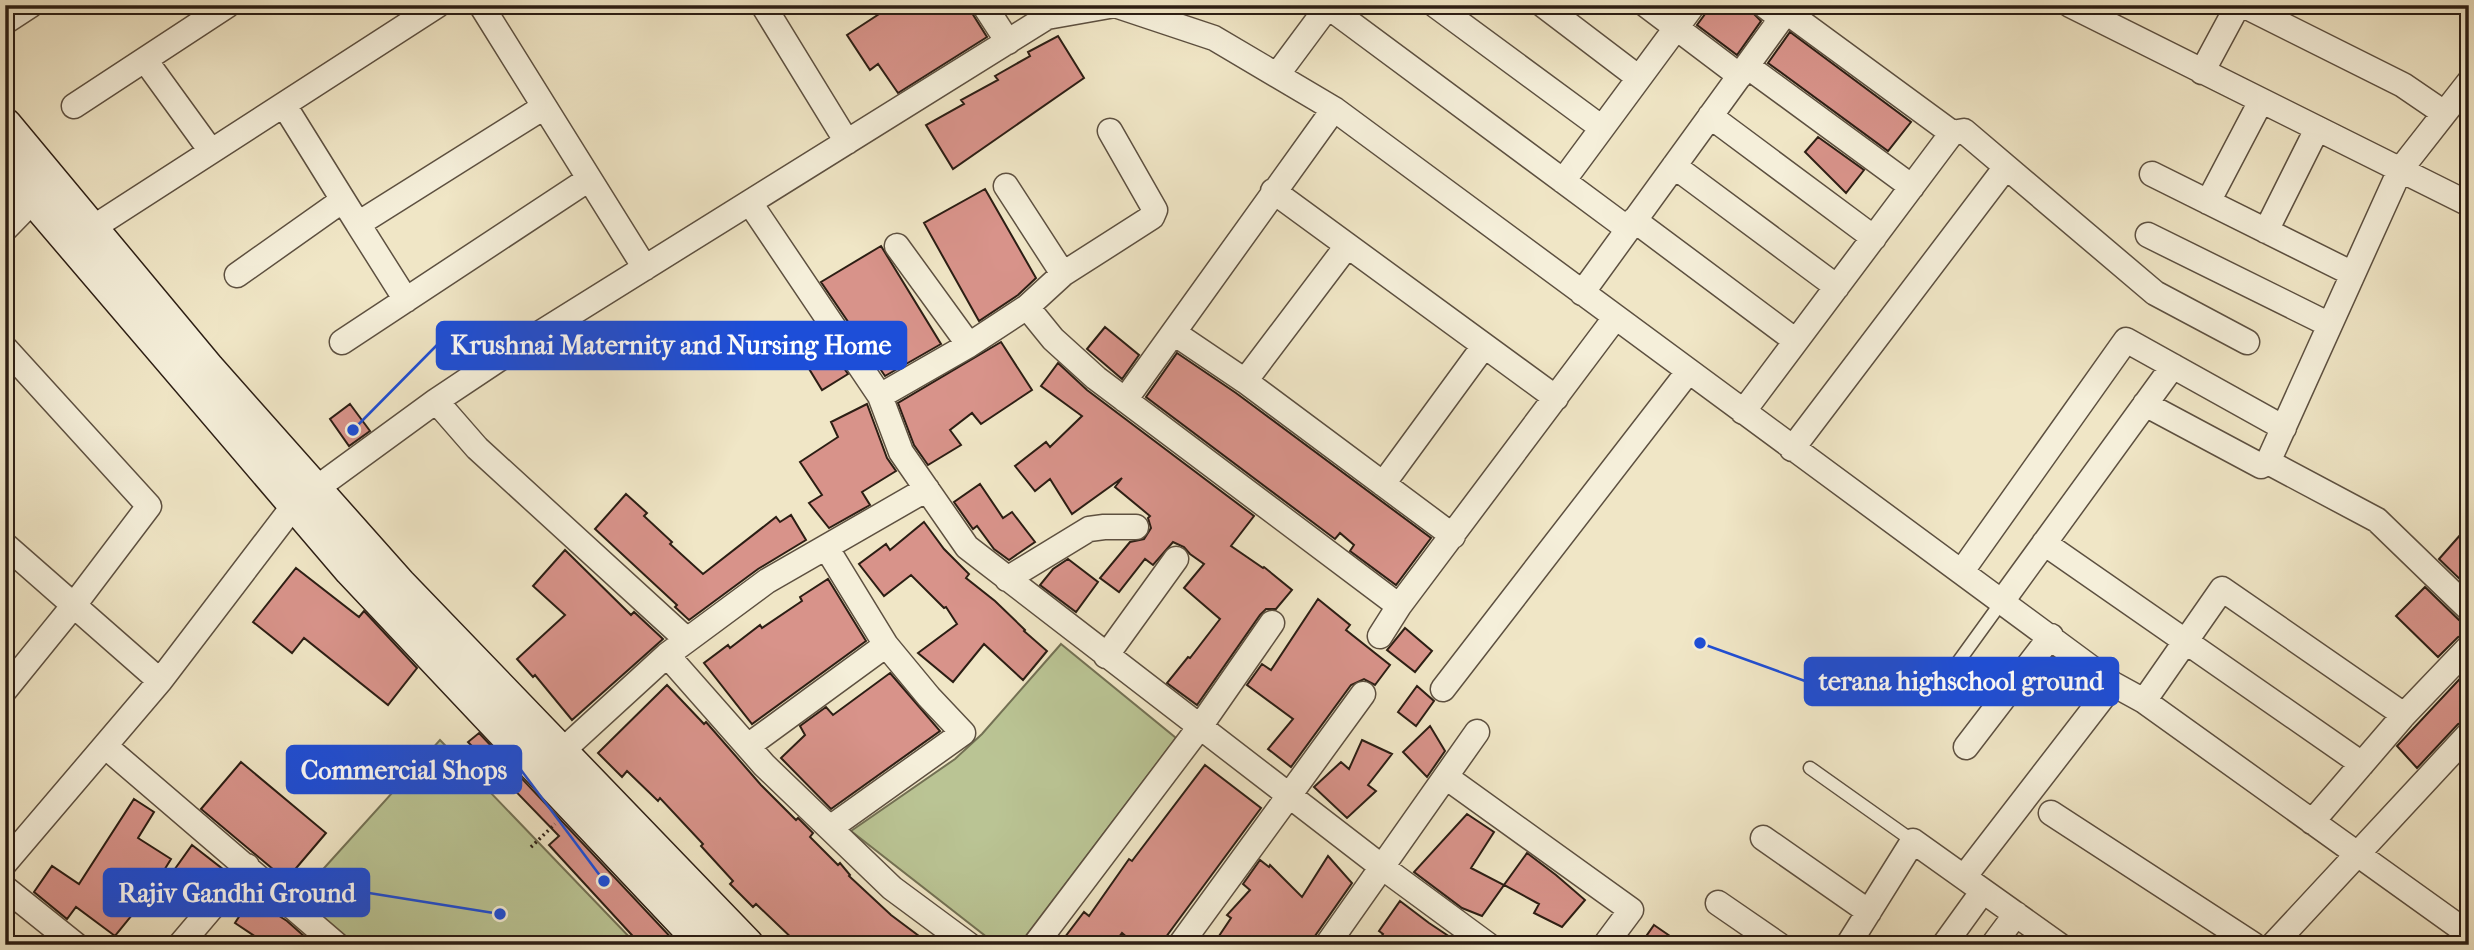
<svg xmlns="http://www.w3.org/2000/svg" width="2474" height="950" viewBox="0 0 2474 950" font-family="'IM FELL French Canon',serif">
<style>
.green{fill:#bac494;stroke:#737154;stroke-width:2}
.building{fill:#d8938a;stroke:#2c1e14;stroke-width:2}
.lines{fill:none;stroke-linecap:round;stroke-linejoin:round}
.lane-casing{stroke:#5d5040;stroke-width:15}
.street-casing{stroke:#5d5040;stroke-width:27}
.secondary-casing{stroke:#2c1e14;stroke-width:36}
.path{stroke:#2c1e14;stroke-width:3.5;stroke-dasharray:2 3.5;stroke-linecap:butt}
.lane{stroke:#f5efda;stroke-width:12}
.street{stroke:#f5efda;stroke-width:24}
.secondary{stroke:#f5efda;stroke-width:33}
.leader{fill:none;stroke:#1d4ed8;stroke-width:2.5}
.callout-dot{fill:#1d4ed8;stroke:#f5efda;stroke-width:2.5}
.callout{fill:#1d4ed8;stroke:#1d4ed8;stroke-width:2.5}
.callout-label{font-size:26px;text-anchor:middle;font-weight:bold;fill:#fff}
</style>
<rect width="100%" height="100%" fill="#f0e6c6"/>
<filter id="stains"><feTurbulence type="fractalNoise" baseFrequency=".00286" numOctaves="4"/><feColorMatrix values="0 0 0 0 .2 0 0 0 0 .09 0 0 0 0 .02 0 0 0 .5 -.17"/></filter>
<radialGradient id="worn" r=".72"><stop offset=".6" stop-color="#630" stop-opacity="0"/><stop offset="1" stop-color="#630" stop-opacity=".3"/></radialGradient>
<path class="green" d="M1061,644L1176,738L1019,945H997L851,831L955,759L982,734Z
M440,740L637,945H353L297,898Z"/>
<path class="building" d="M893,5H969L972,13L987,37L898,93L878,64L870,70L847,35Z
M1708,5H1749L1751,11L1761,21L1737,55L1697,25L1705,14Z
M1790,32L1911,122L1888,151L1768,63Z
M1058,36L1084,78L953,169L926,125L964,104L961,100L998,80L995,76L1030,56L1028,52Z
M1818,137L1864,170L1846,193L1805,152Z
M985,189L1036,278L1018,295L979,321L924,223Z
M881,246L941,344L885,376L821,282Z
M1105,327L1139,355L1122,379L1087,349Z
M824,339L848,374L822,390L800,354Z
M1001,342L1032,390L981,424L972,413L950,430L961,445L928,465L914,445L898,403Z
M1177,353L1236,393L1431,538L1396,585L1350,551L1354,545L1340,533L1335,539L1146,397Z
M1058,363L1087,390L1254,516L1231,546L1263,568L1264,567L1292,590L1276,609H1266L1260,615L1197,705L1167,683L1188,657L1190,658L1220,619L1184,588L1204,564L1190,554L1184,547L1173,542L1153,565L1145,559L1119,592L1100,578L1130,542L1144,539L1151,528L1148,518L1150,516L1115,487L1122,478L1072,514L1050,479L1035,491L1015,466L1046,442L1050,447L1082,416L1041,386Z
M350,404L370,431L349,446L330,419Z
M867,404L887,458L896,471L862,492L870,505L829,528L809,503L822,495L800,462L838,437L831,422Z
M980,484L1003,518L1012,512L1035,542L1009,560L994,549L977,526L973,529L954,502Z
M626,494L647,513L644,516L672,542L670,544L703,574L776,517L780,522L791,515L806,540L758,569L689,620L675,607L677,605L595,529Z
M924,522L944,549L969,574L966,578L995,601L1025,630L1024,631L1047,651L1023,680L984,644L953,682L918,653L957,624L946,607L944,608L911,575L884,596L859,564L886,544L890,550Z
M2469,525V588L2439,559Z
M565,550L631,615L634,612L663,639L572,720L535,675L533,677L517,659L565,615L533,586Z
M1068,559L1098,582L1076,612L1040,585L1053,569Z
M296,568L359,617L364,611L417,668L388,705L304,638L292,653L253,622Z
M828,579L866,641L752,724L704,663L728,645L730,648L760,625L762,628L802,601L800,597Z
M2425,587L2459,620L2469,623V633L2458,637L2438,657L2396,616Z
M1318,599L1350,625L1346,630L1390,665L1375,685L1364,679L1351,685L1291,767L1268,749L1293,719L1247,685L1262,664L1271,670Z
M1405,628L1432,651L1415,672L1387,650Z
M2469,669V720L2458,724L2417,768L2397,746Z
M890,673L940,731L831,809L781,758L805,735L800,726L826,707L833,715Z
M667,685L704,724L706,722L761,785L796,820L798,818L813,833L810,837L838,865L840,863L850,875L849,876L891,915L931,945H799L756,904L753,907L730,884L733,881L701,846L703,844L660,798L658,801L627,771L622,777L598,753Z
M1417,686L1434,701L1416,726L1398,712Z
M1430,726L1445,751L1427,777L1403,752Z
M479,733L678,945H641L549,845L559,836L468,742Z
M1362,740L1392,754L1368,785L1376,791L1347,818L1314,787L1341,762L1349,769Z
M241,762L326,833L286,880L201,809Z
M1205,765L1261,808L1160,945H1136L1122,933L1113,945H1076L1065,937L1084,912L1089,916L1129,859L1132,861Z
M134,799L154,812L138,838L171,859L150,893L115,936L76,907L67,919L34,892L52,866L79,884Z
M1467,814L1494,832L1471,868L1504,885L1482,916L1462,908L1414,872Z
M192,845L224,870L202,896L172,873Z
M1527,853L1556,875L1585,900L1562,927L1534,913L1539,904L1504,885Z
M1328,856L1352,883L1315,936L1312,945H1213L1231,918L1227,915L1250,890L1243,884L1260,860L1269,867L1270,865L1302,897Z
M251,898L287,921L314,945H268L235,923Z
M1400,901L1429,923L1462,945H1375L1383,934L1379,931Z
M1654,925L1683,945H1640Z"/>
<g class="lines">
<g class="lane-casing">
<path id="lane" d="M1943,683L2003,600
M1810,768L1913,841"/>
</g>
<g class="street-casing">
<path id="street" d="M481,5L645,268
M763,5L847,142
M984,5L1008,42
M1326,5L1628,229
M1435,5L1602,128
M1543,5L1639,78
M1646,5L1740,76
M1764,5L1782,19
M2070,5L2469,204
M2243,5L2403,85L2444,113
M1787,12L1952,133
M5,22L31,5
M145,60L211,151
M1747,66L1912,187
M2202,72L2238,5
M1277,75L1329,5
M2469,82L2400,170L2268,462L2377,520L2469,609
M284,105L358,224L544,107
M74,106L228,5
M1710,116L1874,238
M1674,166L1837,287
M2152,174L2353,274
M1563,181L1693,5
M1006,186L1063,274
M1273,191L1556,398
M2208,202L2261,101
M750,203L880,396L901,452L967,547L1382,867L1488,945
M1634,220L1796,341
M358,224L406,300
M5,229L46,187
M2266,231L2317,129
M2148,235L2330,325
M77,238L438,5
M897,246L969,345
M237,275L343,200
M1582,293L1791,5
M1027,307L1053,339L1096,378L1399,606
M1174,333L1245,381L1453,536
M342,342L589,179
M5,348L149,506L74,605L5,690
M1245,381L1347,246
M880,396L969,345L1027,307L1063,274L1152,217L1155,210L1110,131
M1125,400L1334,109
M436,401L477,448L687,640
M2145,404L2261,466L2268,462
M1743,412L1952,133L1964,131L2155,293L2247,342
M1792,449L2006,167
M1383,484L1484,346
M2044,543L2362,764
M5,545L160,681
M826,547L886,645L929,697L963,733L830,828
M1962,571L2126,340L2284,428
M1007,579L1089,529L1104,527H1136
M2003,600L2173,366
M1380,636L1399,606L1615,318
M667,655L764,765L892,888L969,945
M1106,656L1176,559
M1443,689L1688,372
M2144,701L2222,589L2404,715
M105,746L337,945
M748,746L886,645
M1966,747L2051,636
M549,763L667,655L767,581L927,489
M1446,777L1631,910L1605,945
M2051,813L2254,945
M2312,822L2404,715L2469,647
M1763,838L1869,912
M5,863L160,681L295,504L436,401L505,355L1047,17L1115,5L1214,38L1334,109L2113,684L2144,701L2469,934
M1964,877L2113,684
M5,888L76,945
M1718,903L1779,945
M180,945L247,866
M1035,945L1199,728L1272,623
M1180,945L1363,694
M1327,945L1477,732
M1848,945L1913,841L2059,945
M1944,945L1983,891
M1993,945L2016,914
M2273,945L2469,734"/>
</g>
<g class="secondary-casing">
<path id="secondary" d="M5,125L208,369L399,584L747,945
M5,165L351,570L705,945
M2468,945L2469,944"/>
</g>
<path class="path" d="M531,847L555,824"/>
<use href="#lane" class="lane"/>
<use href="#street" class="street"/>
<use href="#secondary" class="secondary"/>
</g>
<path class="leader" d="M353 430L437 345M1700 643L1805 681M604 881L521 770M500 914L369 893"/>
<g class="callout-dot">
<circle cx="353" cy="430" r="7"/>
<circle cx="1700" cy="643" r="7"/>
<circle cx="604" cy="881" r="7"/>
<circle cx="500" cy="914" r="7"/>
</g>
<g class="callout">
<rect x="437" y="322" width="469" height="47" rx="7"/>
<rect x="1805" y="658" width="313" height="47" rx="7"/>
<rect x="287" y="746" width="234" height="47" rx="7"/>
<rect x="104" y="869" width="265" height="47" rx="7"/>
</g>
<g class="callout-label">
<text x="671" y="354">Krushnai Maternity and Nursing Home</text>
<text x="1961" y="690">terana highschool ground</text>
<text x="404" y="779">Commercial Shops</text>
<text x="237" y="902">Rajiv Gandhi Ground</text>
</g>
<rect width="2474" height="950" fill="none" stroke="#f0e6c6" stroke-width="28"/>
<rect x="7" y="7" width="2460" height="936" fill="none" stroke="#2c1e14" stroke-width="3.5"/>
<rect x="14" y="14" width="2446" height="922" fill="none" stroke="#2c1e14" stroke-width="2"/>
<rect width="100%" height="100%" filter="url(#stains)"/>
<rect width="100%" height="100%" fill="url(#worn)"/>
</svg>
